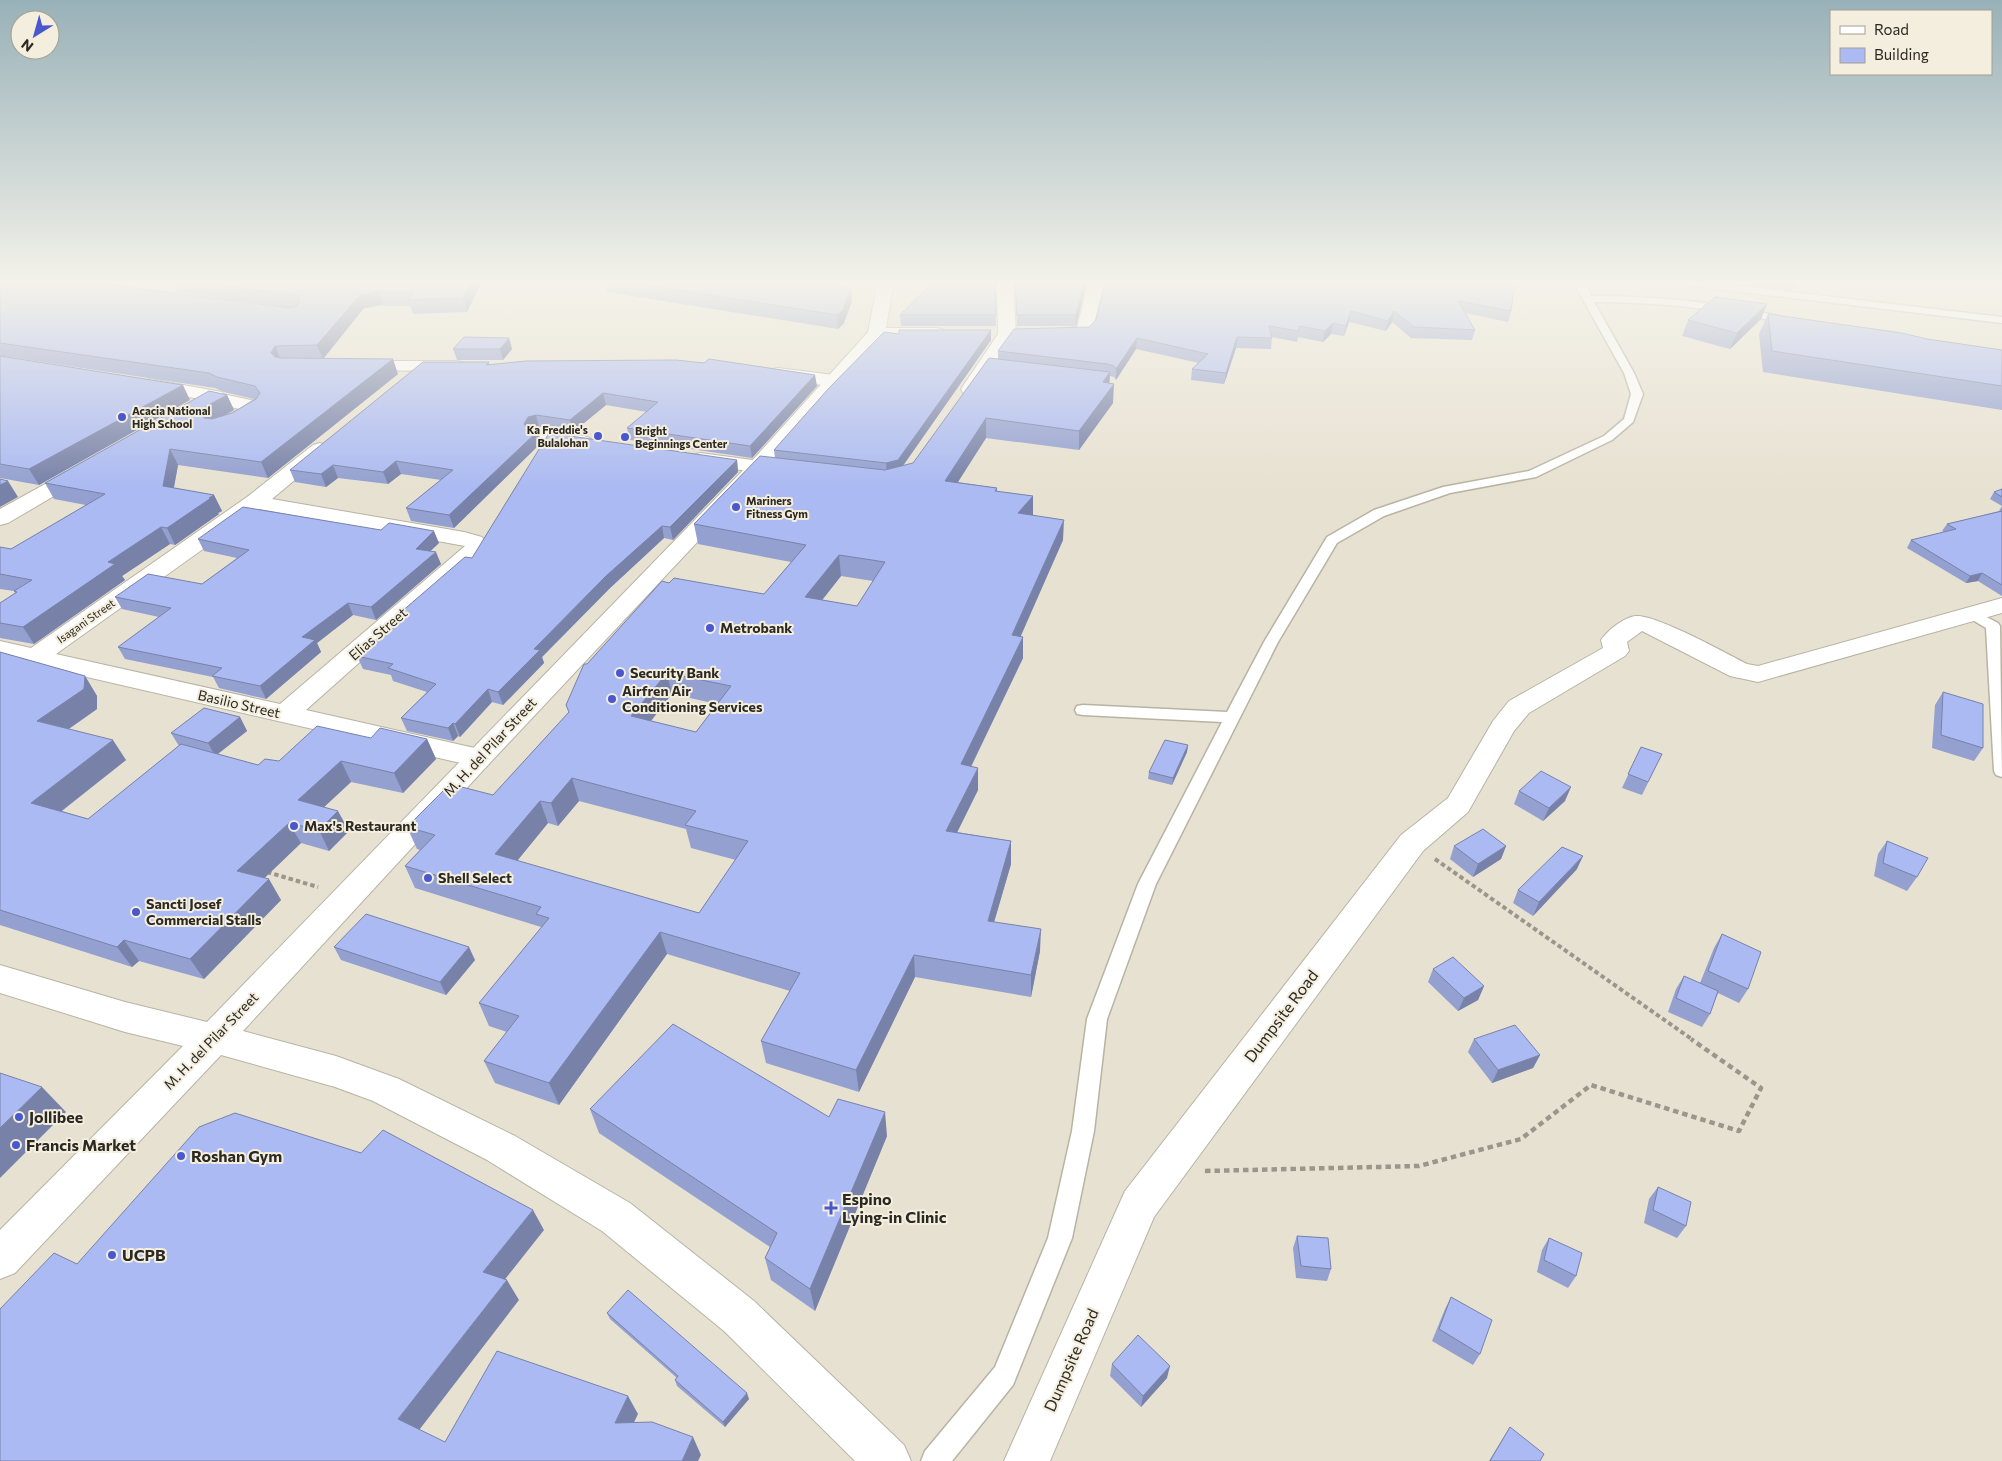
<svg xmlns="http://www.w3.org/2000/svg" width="2002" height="1461" viewBox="0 0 2002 1461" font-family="Commissioner,sans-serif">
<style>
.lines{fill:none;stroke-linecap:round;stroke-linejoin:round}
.service-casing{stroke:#b8b3a3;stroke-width:3}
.minor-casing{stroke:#b8b3a3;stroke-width:2}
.secondary-casing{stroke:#b8b3a3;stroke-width:2}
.path-far1{stroke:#9b968b;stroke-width:4;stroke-dasharray:4.5 3;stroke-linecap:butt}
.path{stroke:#9b968b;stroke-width:4.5;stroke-dasharray:5.5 4;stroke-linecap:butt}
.service{fill:#fff;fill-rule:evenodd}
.minor{fill:#fff;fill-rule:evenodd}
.secondary{fill:#fff;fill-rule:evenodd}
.wall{fill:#93a0d0;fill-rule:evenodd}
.shaded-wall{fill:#7882a9}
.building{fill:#abbaf2;stroke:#7882a9;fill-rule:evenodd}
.poi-dot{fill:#4958cd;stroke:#f4eede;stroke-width:2}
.labels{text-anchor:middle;stroke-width:4;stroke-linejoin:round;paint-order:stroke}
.far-poi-label{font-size:11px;font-weight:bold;fill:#2b2923;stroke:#f4eede;text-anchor:start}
.far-street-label{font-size:11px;fill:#2b2923;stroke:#f4eede}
.poi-label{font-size:14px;font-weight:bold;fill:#2b2923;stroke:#f4eede;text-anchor:start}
.street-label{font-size:14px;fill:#2b2923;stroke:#f4eede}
.near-street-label{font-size:16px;fill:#2b2923;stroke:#f4eede}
.near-poi-label{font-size:16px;font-weight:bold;fill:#2b2923;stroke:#f4eede;text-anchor:start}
</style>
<rect width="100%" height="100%" fill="#e7e1d1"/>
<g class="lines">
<g class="service-casing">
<path id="service" d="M1576,282H1586L1591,296C1659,296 1726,303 1792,319L1793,321L1788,324C1724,309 1660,302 1594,302L1634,373L1643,394L1633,422L1612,440L1536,477L1450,493L1384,516L1337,543L1278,642L1156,884L1107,1019L1094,1131L1072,1238L1013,1385L952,1461H921L925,1451L995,1367L1048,1238L1072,1131L1087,1019L1138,884L1222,722L1083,715L1077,714L1075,710L1077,706L1083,705L1227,712L1264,642L1327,537L1374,510L1443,487L1529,471L1604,436L1624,419L1631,394L1624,373L1577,289Z
M1679,282H1707L2002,317V323L1684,285Z
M1971,609L1998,623L2000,626L2002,777L1996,775L1994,771L1986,628L1966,616L1964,613L1966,610Z"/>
</g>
<g class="minor-casing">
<path id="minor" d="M997,282H1013L1016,334L977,393L970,395L963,393L961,389L998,334Z
M1089,282H1105L1091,334L1073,339L1046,338L1043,334L1046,330L1077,327Z
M876,328H936L942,329L945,333L942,337L936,338L870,337L867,333L870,329Z
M359,361H456L462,362L465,366L462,370L456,371L353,370L350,366L353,362Z
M778,368L834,375L841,377L843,381L841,385L834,387L772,377L769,373L772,369Z
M150,379L222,392L223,394L260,402L264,408C256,419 236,429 223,426L220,422L223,418L239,409L206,400L143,389L141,385L143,381Z
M539,429L583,436L590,438L593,442L590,446L583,448L532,439L529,435L532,431Z
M320,443L327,445L330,449L327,453L272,499L464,532L482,537L489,547L306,710L488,751L492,758L488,765L478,767L0,657V641L31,648L247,497L313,445ZM259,509L465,546L280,704L56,654Z
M700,453L784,464L791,466L794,470L791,474L784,476L693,463L690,459L693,455Z
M81,466L88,468L91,472L88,476L8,523L0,525V509L74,468Z
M2002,598V613L1758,682L1730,676L1642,631L1627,642L1629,651L1625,656L1529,713L1514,731L1468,812L1423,851L1154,1217L1050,1461H1004L1125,1191L1401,835L1448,798L1493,721L1509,701L1603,648L1601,640C1608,630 1624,617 1636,616C1655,614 1726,653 1747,664L1758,666Z"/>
</g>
<g class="secondary-casing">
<path id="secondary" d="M878,282H894L885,333L882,337L764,471L488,765L243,1031L336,1056L399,1079L515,1136L630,1203L754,1301L904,1445L911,1461H855L724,1331L602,1231L487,1160L373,1101L335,1087L221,1055L15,1273L0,1279V1230L183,1046L125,1032L0,993V965L125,1002L207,1022L750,463L868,332Z"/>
</g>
<path class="path-far1" d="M1435,859L1693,1040
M267,872L318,887"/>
<path class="path" d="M1205,1171L1419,1166L1521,1139L1591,1085L1739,1131L1761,1088L1691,1039"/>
<use href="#service" class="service"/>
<use href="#minor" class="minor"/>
<use href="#secondary" class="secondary"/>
</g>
<path class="wall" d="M0,282L290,308H292L176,292L171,282H489L479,287L467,312L413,314L410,306H384L383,305L364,308L323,359L398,374L268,478L178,465L174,488L214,495L222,511L218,513L219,514L175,545L170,544L122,576L125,580L34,644L0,638V603L15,593L14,591L0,589V547L11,549L86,505L54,499L45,483L227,395L234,410L224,416L232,413L254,399L224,392L215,388L2,356L190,400L39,485L0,478Z
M605,282H839L835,286L852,301L844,323L838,329L607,292Z
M995,282L996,326H901L900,315Z
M1015,282H1087L1076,326H1017Z
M1515,282L1511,311L1508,322L1465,313L1475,330L1472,340L1411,338L1392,322L1386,331L1349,322L1344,336L1331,334L1323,342L1298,337L1297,342L1272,337L1271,349L1236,348L1224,384L1191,380L1192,369L1199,363L1136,349L1116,380L1114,377L1110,376L1109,383L1113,403L1079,450L986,438L957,482L997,488V492L1033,496V515L1063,540L1020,636L1023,637V658L971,767L978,790L957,832L1011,841V864L994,922L1040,951L1031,997L915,977L859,1092L766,1063L761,1041L790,991L667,954L559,1105L495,1083L484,1061L507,1032L489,1026L479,1003L541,928V927L415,888L405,866L420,850L417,849L407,827L493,795L569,712L566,705L587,664L669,583L764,594L791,562L698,544L694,524L775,458L774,450L899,334L991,340L903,466L913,463L998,359V351L1089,327ZM841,576L873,581L857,606L822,600ZM672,694L717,704L696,732L650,721ZM579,801L686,829L691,848L736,860L699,913L517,861L548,823L558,826Z
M1741,282H1799L1790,290L1740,284Z
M1767,304L1761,319L1730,349L1682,336L1688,320Z
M1768,314L1927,339L2002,350V410L1763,372L1759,334Z
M509,338L512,349L503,360H457L453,349Z
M489,362V364L817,386L752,458L630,440L627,428L647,412L606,405L573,432L539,427L531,429L538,431L541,443L454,528L411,521L406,508L441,480L401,474L388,484L338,478L326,487L295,482L290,470Z
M737,460L738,472L673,540L664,538L609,589L542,657L544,663L503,705L492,702L460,737L458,736L453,741L407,731L401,718L427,692L393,681L391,675L363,669L357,656L402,617L400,613L472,558Z
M2002,489V596L1978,581L1966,583L1907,548L1911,540L1944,532L1942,531L1947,524L2000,511H1999L2002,506L1990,499L1994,492Z
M198,539L439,543L430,551L441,564L376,620L353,615L317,643L321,652L266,699L219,688L213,677L125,659L118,647L159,617L122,609L115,597L202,584L237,558L204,551Z
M0,652L85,676L97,696V709L69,729L126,760L62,811L88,819L179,746L171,733L240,717L247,731L218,754L258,765L279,761L371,738L427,739L436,759L403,793L351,782L324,807L349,831L329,851L301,843L264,878L281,900L204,979L139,961L132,967L0,925Z
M1943,692L1983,748L1974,761L1932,748L1935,705Z
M1188,745L1187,752L1172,785L1148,779L1149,772Z
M1641,747L1662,754L1642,795L1622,788Z
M1519,791L1565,801L1543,821L1514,804Z
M1887,841L1917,877L1907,891L1874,876L1878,854Z
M1454,846H1506L1501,859L1473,877L1450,859Z
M1577,869L1533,916L1513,903L1518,890Z
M1722,934L1748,989L1739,1003L1718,993L1710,1014L1702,1027L1668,1012L1676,989L1684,976L1700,983L1714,948Z
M334,947L475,960L446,995L341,960Z
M1433,969L1484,986L1478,1000L1458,1011L1428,982Z
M1474,1039L1540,1055L1533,1068L1492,1083L1468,1052Z
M590,1109L829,1117L887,1136L815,1311L771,1280L765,1258L770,1247L599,1133Z
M1658,1187L1686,1226L1677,1238L1644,1223L1649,1199Z
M1297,1236L1331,1269L1327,1281L1296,1278L1293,1248Z
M1549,1238L1576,1276L1568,1288L1537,1272L1542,1250Z
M1451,1297L1480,1354L1473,1365L1432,1341L1445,1309Z
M607,1313L749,1399L725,1427L677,1386L675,1380L677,1378L610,1319Z
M1112,1364L1167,1378L1141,1407L1110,1376Z
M1510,1427L1540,1461H1489L1503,1438Z"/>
<path class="shaded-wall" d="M471,282H489L479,287L467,312L463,298Z
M823,282H839L822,298L821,284Z
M1085,282H1087L1076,326V315Z
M1794,282H1799L1790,290Z
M851,288L852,301L844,323L838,329L837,315Z
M384,290L379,292L383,305L364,308L323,359L317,345L360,295Z
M1767,304L1761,319L1730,349L1737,333Z
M1351,311L1349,322L1344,336L1346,326Z
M1394,311L1392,322L1386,331L1388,321Z
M1333,323L1331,334L1323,342L1325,331Z
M991,330V340L899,471L887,474L886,463Z
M1237,337L1236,348L1224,384L1226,373Z
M509,338L512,349L503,360L500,349Z
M1137,338L1136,349L1116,380V369Z
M275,346L281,360L276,367L271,353Z
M393,359L398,374L268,478L261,462Z
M1110,372L1109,390L1114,384L1113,403L1079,450V431L1103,382Z
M815,375L817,386L752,458L750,446Z
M183,385L190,400L39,485L29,469Z
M603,393L606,405L573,432L570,420Z
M227,395L234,410L212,422L208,427L201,412L205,407Z
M536,415L539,427L531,429L528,436L524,424L528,417Z
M986,418V438L946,501L945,481Z
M538,431L541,443L454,528L449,515Z
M170,449L178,465L171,502L163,486Z
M737,460L738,472L673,540L670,527Z
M396,461L401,474L388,484L383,472Z
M333,465L338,478L326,487L321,474Z
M8,481L18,497L0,507V485Z
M214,495L222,511L218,513L219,514L175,545L167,528Z
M1033,496V516L1018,513Z
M1064,520L1063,540L1012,656V635Z
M662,526L664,538L609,589L542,657L544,663L503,705L498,692L534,649L606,576Z
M161,527L170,544L122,576L125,580L34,644L23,627L108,562Z
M434,531L439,543L420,561L416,549Z
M436,552L441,564L376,620L371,607Z
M839,555L841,576L808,618L805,597Z
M1982,573L1978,581L1966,583L1970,576Z
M348,603L353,615L317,643L321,652L266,699L260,686L302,637Z
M1023,637V658L961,787V764Z
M667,673L672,694L637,739L631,716Z
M85,676L97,696V709L51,741L37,721Z
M488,689L492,702L460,737L455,724Z
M240,717L247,731L215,756L208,743Z
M453,723L458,736L453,741L448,728Z
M427,739L436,759L403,793L394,773Z
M113,740L126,760L46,823L31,803Z
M1188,745L1187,752L1172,785L1173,778Z
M341,761L351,782L309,821L298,800Z
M978,768V790L947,853L946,831Z
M572,778L579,801L558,826L551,803Z
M1571,787L1565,801L1543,821L1549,808Z
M540,801L548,823L504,877L495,854Z
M338,811L349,831L329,851L319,830Z
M289,823L301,843L250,892L237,871Z
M1011,841V864L988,943V921Z
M1506,846L1501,859L1473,877L1478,864Z
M1583,856L1577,869L1533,916L1539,902Z
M269,879L281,900L204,979L190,959Z
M1041,929L1040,951L1031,997V975Z
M660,932L667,954L559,1105L549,1083Z
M124,940L139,961L132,967L117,947Z
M469,947L475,960L446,995L440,982Z
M914,955L915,977L859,1092L856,1070Z
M1484,986L1478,1000L1458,1011L1464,998Z
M1540,1055L1533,1068L1492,1083L1498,1070Z
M42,1087L66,1112L0,1178V1128Z
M885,1112L887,1136L815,1311L810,1289Z
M533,1210L544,1230L495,1292L483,1272Z
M507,1280L519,1300L413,1438L398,1419Z
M1170,1366L1167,1378L1141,1407L1143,1396Z
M747,1393L749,1399L725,1427L723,1422Z
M628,1396L638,1414L625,1441L615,1423Z
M693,1437L701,1455L698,1461H682Z"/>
<path class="building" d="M0,282H89L290,308L298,306L300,300L297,295L193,282H471L463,298L408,300L413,292H379L384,290L360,295L317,345L275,346L271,353L275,357L281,358L393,359L261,462L170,449L163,486L214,495L209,498H211L167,528L161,527L108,562L115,564L23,627L0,623V603L17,592L14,591L32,580L0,574V547L11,549L105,494L45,483L209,391L227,395L205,407L201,412L204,418L212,419L232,413L256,399L260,393L255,386L217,377L209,373L0,343Z
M627,282H823L821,284L851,288L843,310L837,315Z
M933,282H995L996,315H900Z
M1015,282H1085L1076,315H1017Z
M1105,282H1515L1511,311L1458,301L1475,330L1414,327L1394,311L1388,321L1351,311L1346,326L1333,323L1325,331L1300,326L1298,331L1269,326L1272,338L1237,337L1226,373L1192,369L1208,354L1137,338L1116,369L1114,366L1107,364L998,351L1014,329L1089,327L1096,320Z
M1715,297L1767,304L1737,333L1688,320Z
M1768,314L1902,333L1927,339L2002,350V386L1772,351Z
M899,330H991L898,460L886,463L774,450L829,388L884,332L899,334Z
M464,337L509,338L500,349H453Z
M0,356L183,385L29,469L0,464Z
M989,358L1110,372L1103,382L1114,384L1079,431L986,418L945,481L997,488L995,491L1033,496L1018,513L1064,520L1012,635L1023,637L961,764L978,768L946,831L1011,841L988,921L1041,929L1031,975L914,955L856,1070L761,1041L800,973L660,932L549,1083L484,1061L519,1016L479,1003L549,918L536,914L541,907L405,866L435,835L407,827L450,784L493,795L569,712L566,705L584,664H587L662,581L669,583L674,578L764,594L806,545L694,524L760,456L885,470L913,463ZM839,555L885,562L857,606L805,597ZM667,673L731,686L696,732L631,716ZM572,778L696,811L685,825L748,841L699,913L495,854L540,801L551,803Z
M709,359L815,375L750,446L627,428L658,402L603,393L570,420L536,415L528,417L524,424L528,429L538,431L449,515L406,508L453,470L396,461L383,472L333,465L321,474L290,470L423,362H489L486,365L526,361L676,360L704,363Z
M549,433L737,460L670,527L662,526L606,576L534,649L540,650L498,692L488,689L455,724L453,723L448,728L401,718L436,684L388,668L393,664L357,656L406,614L400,613L465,557L472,558Z
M0,479L8,481L0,485Z
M2002,489V497L1994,492Z
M243,507L381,530L389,523L434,531L416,549L436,552L371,607L348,603L302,637L315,640L260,686L212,676L222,668L118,647L171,608L115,597L148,574L202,584L249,550L198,539Z
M2002,511V585L1982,573L1970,576L1911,540L1956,529L1947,524Z
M0,652L85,676L84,689L37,721L113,740L31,803L88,819L181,744L258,765L265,759L279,761L317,726L371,738L380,728L427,739L394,773L341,761L298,800L338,811L319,830L289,823L237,871L269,879L190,959L124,940L117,947L0,910Z
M1943,692L1983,704V748L1941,735Z
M204,708L240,717L208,743L171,733Z
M1165,740L1188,745L1173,778L1149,772Z
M1641,747L1662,754L1648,782L1628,774Z
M1541,771L1571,787L1549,808L1519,791Z
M1483,829L1506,846L1478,864L1454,846Z
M1887,841L1928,858L1917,877L1883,863Z
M1562,847L1583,856L1539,902L1518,890Z
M366,914L469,947L440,982L334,947Z
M1722,934L1761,952L1748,989L1708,971Z
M1453,957L1484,986L1464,998L1433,969Z
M1684,976L1718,991L1710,1014L1676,998Z
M673,1024L829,1117L838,1099L885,1112L810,1289L765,1258L777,1233L590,1109Z
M1515,1025L1540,1055L1498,1070L1474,1039Z
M0,1073L42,1087L0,1128Z
M235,1113L361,1153L383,1130L533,1210L483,1272L507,1280L398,1419L445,1442L497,1351L628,1396L615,1423L652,1422L693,1437L682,1461H0V1309L54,1253L77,1264L199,1127Z
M1658,1187L1691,1202L1686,1226L1653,1210Z
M1297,1236L1328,1238L1331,1269L1301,1266Z
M1549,1238L1582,1253L1576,1276L1544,1260Z
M628,1290L747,1393L723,1422L675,1380L678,1376L607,1313Z
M1451,1297L1492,1320L1480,1354L1439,1329Z
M1138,1335L1170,1366L1143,1396L1112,1364Z
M1510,1427L1544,1454L1540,1461H1490Z"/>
<linearGradient id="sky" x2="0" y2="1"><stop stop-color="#98b1b8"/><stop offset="0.58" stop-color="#f4f2ea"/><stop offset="1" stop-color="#f4f2ea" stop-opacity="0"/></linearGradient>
<rect width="2002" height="487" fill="url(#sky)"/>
<g class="poi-dot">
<circle cx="122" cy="417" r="5"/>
<circle cx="598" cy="436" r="5"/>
<circle cx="625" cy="437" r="5"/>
<circle cx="736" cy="507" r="5"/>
<circle cx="710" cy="628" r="5"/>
<circle cx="620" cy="673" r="5"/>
<circle cx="612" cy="699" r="5"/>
<circle cx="294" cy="826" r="5"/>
<circle cx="428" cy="878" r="5"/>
<circle cx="136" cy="912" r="5"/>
<circle cx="19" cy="1117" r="5"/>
<circle cx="16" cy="1145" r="5"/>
<circle cx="181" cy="1156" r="5"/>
<path d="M828.5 1200.5h5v5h5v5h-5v5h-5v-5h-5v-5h5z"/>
<circle cx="112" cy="1255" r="5"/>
</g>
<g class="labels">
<g class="far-poi-label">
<text x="132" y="415">Acacia National<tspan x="132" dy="13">High School</tspan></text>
<text x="588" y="434" text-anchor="end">Ka Freddie's<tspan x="588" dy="13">Bulalohan</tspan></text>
<text x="635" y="435">Bright<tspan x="635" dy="13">Beginnings Center</tspan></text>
<text x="746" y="505">Mariners<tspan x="746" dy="13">Fitness Gym</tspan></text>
</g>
<g class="far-street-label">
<text transform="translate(86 621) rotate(-35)" y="4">Isagani Street</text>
</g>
<g class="poi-label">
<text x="720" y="633">Metrobank</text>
<text x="630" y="678">Security Bank</text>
<text x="622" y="696">Airfren Air<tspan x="622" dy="16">Conditioning Services</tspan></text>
<text x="304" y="831">Max's Restaurant</text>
<text x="438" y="883">Shell Select</text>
<text x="146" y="909">Sancti Josef<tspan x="146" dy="16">Commercial Stalls</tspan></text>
</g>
<g class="street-label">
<text transform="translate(378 634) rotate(-41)" y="5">Elias Street</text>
<text transform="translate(239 704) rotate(13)" y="5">Basilio Street</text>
<text transform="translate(490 747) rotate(-47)" y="5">M. H. del Pilar Street</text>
<text transform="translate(211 1041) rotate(-46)" y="5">M. H. del Pilar Street</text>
</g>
<g class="near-street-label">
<text transform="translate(1281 1016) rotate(-53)" y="6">Dumpsite Road</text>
<text transform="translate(1071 1360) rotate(-66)" y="6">Dumpsite Road</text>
</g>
<g class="near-poi-label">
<text x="29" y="1123">Jollibee</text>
<text x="26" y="1151">Francis Market</text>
<text x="191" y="1162">Roshan Gym</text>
<text x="842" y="1205">Espino<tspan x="842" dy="18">Lying-in Clinic</tspan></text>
<text x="122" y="1261">UCPB</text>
</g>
</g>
<rect x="1830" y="10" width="162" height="65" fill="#f4eede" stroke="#a49f93"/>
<rect x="1840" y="26" width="25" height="8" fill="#ffffff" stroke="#a49f93"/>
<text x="1874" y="35" font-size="15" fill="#2b2923">Road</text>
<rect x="1840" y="48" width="25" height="15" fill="#abbaf2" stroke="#a49f93"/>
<text x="1874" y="60" font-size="15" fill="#2b2923">Building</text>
<g transform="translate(35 35) rotate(217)"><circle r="24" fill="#f4eede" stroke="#a49f93"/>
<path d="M0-4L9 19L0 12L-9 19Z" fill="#4958cd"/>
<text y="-8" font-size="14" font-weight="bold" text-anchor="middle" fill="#2b2923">N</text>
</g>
</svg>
